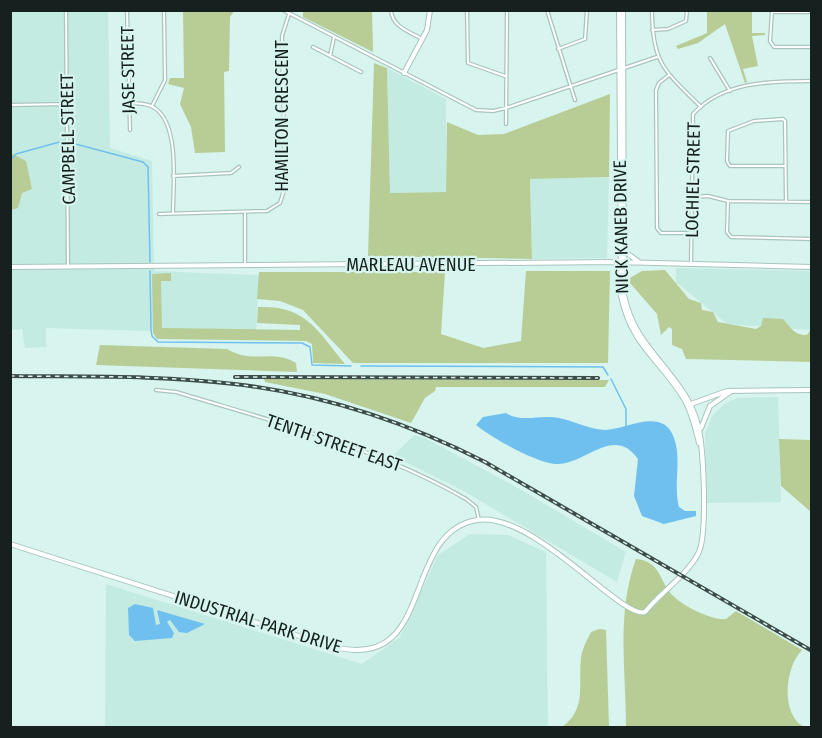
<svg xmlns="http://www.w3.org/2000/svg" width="822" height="738" viewBox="0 0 822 738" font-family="'Fira Sans Condensed',sans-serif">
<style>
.built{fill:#c4ebe2}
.green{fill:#b7cd95}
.water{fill:#6fc0ee}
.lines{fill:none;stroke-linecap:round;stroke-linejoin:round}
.stream{stroke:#6fc0ee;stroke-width:1.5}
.street-casing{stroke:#a8c4be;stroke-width:4.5}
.secondary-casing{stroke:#a8c4be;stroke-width:6}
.street{stroke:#fff;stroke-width:2}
.secondary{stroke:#fff;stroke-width:4}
.rail-casing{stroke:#3d4c49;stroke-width:4}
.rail{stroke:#d7f4ee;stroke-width:1.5;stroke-dasharray:4.5;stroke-linecap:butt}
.labels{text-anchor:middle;stroke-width:4.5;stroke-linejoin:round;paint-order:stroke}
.street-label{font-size:18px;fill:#16211f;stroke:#d7f4ee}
</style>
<rect width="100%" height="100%" fill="#d7f4ee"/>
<path class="built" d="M11,11H108L110,148L152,161L154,271L259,275L256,334L46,328V347L25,348L22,329L11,330Z
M387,68L446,99V192L390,193Z
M609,177L607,258L532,259L530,179Z
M676,268L811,271V330L727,324L676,282Z
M778,397L781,502L707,503L705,434L712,416L724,404L737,398Z
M414,435L423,437L513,485L626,552L617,582L462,490L393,456Z
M470,534L508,535L546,552L548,727L105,728L106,584L362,664L400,637L438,555Z"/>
<path class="green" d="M183,11H234L230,17L229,71L224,72L225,152L195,153L191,127L180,104L184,88L168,84L170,78H184Z
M303,11H372L373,52L303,17Z
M707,11H752V33H765V35L752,36L758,66L743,69L747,82L745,83L725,24L698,43L678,49L676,46L707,33Z
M374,63L387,68L390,193L446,192L447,122L478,135L504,134L610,94L609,177L530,179L532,259L368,256Z
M11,153L26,161L32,189L22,193L18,208L11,210Z
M665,270L689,299L701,303L702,310L713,312L718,322L756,329L761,326L763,318L783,319C791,327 793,335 807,335L811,329V362L686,359L682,349L672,345V329L669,327L661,335L657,314L630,283V278L642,271Z
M526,271H610L608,363H353L303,310L280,301L257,299L259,272H445L441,334L483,348L521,341Z
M171,273V281H161L162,328L300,330V325L257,323L258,307C306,305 317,330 345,364L313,363L312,344L306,341L157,339L153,333L152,274Z
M100,345L227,349C254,365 271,348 296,363L297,372L96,365Z
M264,379L609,380L605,387H436L435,391L425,398L411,423L325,394L265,382Z
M779,439L811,440V512L781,486Z
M636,559C658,561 659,576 668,590C676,603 711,621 726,619L736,611L802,650C785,667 780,714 804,727L626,728C626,671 616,614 636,559Z
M599,629L606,630L609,727H562C587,709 578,685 581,658C582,649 587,640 591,632Z"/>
<path class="water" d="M506,413C520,422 536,416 551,417C569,418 586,429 605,430C626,430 663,406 674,438C682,460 673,485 679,507L685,511H696V516L664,524L642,516L634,496L638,459C613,424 585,466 555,464C535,462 492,438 476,425L483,417Z
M135,604L153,608L156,625L160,624L157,610L205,624L187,633L179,632L170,620L167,622L174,633L172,638L135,641L129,635L128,608Z"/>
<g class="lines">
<path class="stream" d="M72,143L143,162L148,167L150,262
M10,161L16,154L63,141
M150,271L151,330L152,336L158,342L302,343L310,347L312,365L351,366
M361,366L603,367L608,375
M611,379L626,409V426"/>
<g class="street-casing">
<path id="street" d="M66,10L68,266
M127,10L130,130
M283,10L476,110L493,111L506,108L657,57
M391,10C392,27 410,32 422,39
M467,10L468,63L505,76
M547,10L575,100
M652,10C652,64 665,71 701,107
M812,12H772L770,41L774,47H812
M652,30L668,29L686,21L687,10
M313,47L361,72
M558,49L585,39L587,10
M330,56L334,37
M710,58L730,91
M669,75L659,83L656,90L657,228L661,233H693
M128,103C135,103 144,103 151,106C181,119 173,186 173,213
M10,105L67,104
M152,106L165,80L164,10
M506,124L507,10
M785,166H730L727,161L728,131L754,121L783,119L785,121L786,202
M173,176L231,173L239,167
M692,197L708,196L728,201L812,202
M728,201L727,232L731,237L812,239
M159,214L267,211L280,203L285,187L282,36L289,14
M691,264L693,114C723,81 771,81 812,81
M245,266V212
M156,390L176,392C275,422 376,447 466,499L476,507L479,520"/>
</g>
<g class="secondary-casing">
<path id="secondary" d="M619,10L621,296C632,347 660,359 684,399C692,412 695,428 699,443
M404,73L427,30L430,10
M624,251L639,262
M10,267L616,262L812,267
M691,404L727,391L812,390
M701,428L710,406L730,392
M10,544L327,645C439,679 398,533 477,520C534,511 623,621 645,612C661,592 686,576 698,554C708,536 704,443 697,422C694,410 688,399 681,389C658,355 633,338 624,295L623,10"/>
</g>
<use href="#street" class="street"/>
<use href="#secondary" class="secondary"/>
<g class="rail-casing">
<path id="rail" d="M10,376C85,377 160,375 234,384C322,394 406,422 485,462L812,651
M235,377L598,378"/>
</g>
<use href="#rail" class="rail"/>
</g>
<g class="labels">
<g class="street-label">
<text transform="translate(128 70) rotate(-91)" y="6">JASE STREET</text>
<text transform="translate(282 116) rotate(-90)" y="6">HAMILTON CRESCENT</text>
<text transform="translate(68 139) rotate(-91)" y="6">CAMPBELL STREET</text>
<text transform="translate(693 180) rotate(-89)" y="6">LOCHIEL STREET</text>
<text transform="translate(621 227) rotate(-91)" y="6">NICK KANEB DRIVE</text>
<text x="411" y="271">MARLEAU AVENUE</text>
<text transform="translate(334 443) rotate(19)" y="6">TENTH STREET EAST</text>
<text transform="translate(258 622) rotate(17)" y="6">INDUSTRIAL PARK DRIVE</text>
</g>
</g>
<rect width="822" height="738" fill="none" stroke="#16211f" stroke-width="24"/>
</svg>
